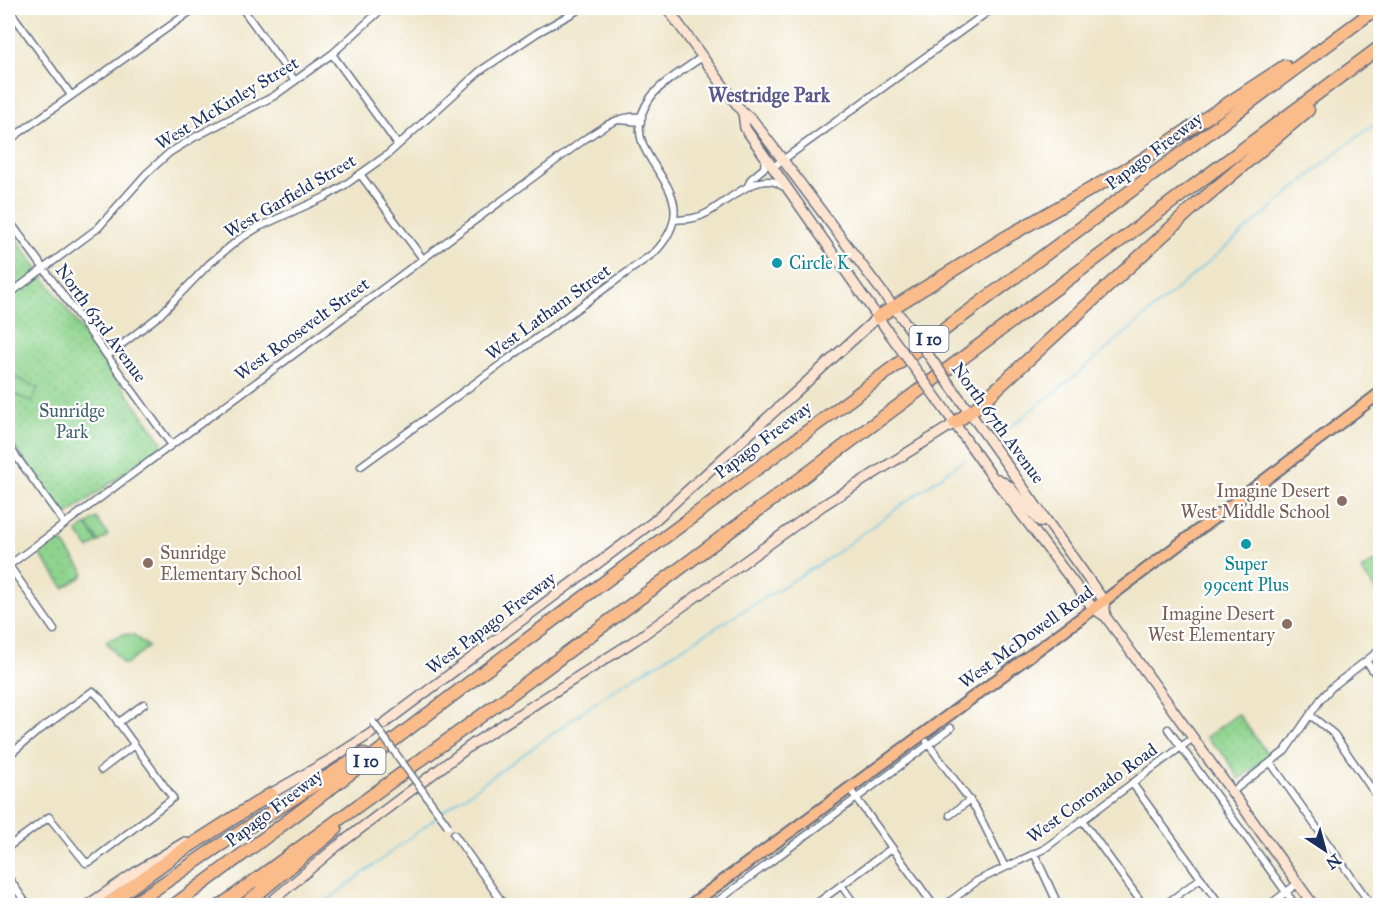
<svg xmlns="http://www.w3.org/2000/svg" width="1388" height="913" viewBox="0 0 1388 913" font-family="'IM FELL Great Primer',serif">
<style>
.green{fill:url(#green-dots);stroke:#558276;stroke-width:1.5}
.pitch{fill:#8fd48e;stroke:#558276;stroke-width:1.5}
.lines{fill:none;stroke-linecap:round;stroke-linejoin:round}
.stream{stroke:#68c3e6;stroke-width:1.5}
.minor-casing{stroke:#656f84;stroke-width:9}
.secondary-casing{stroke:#656f84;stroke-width:12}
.primary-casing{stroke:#656f84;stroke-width:14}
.motorway-casing{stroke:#656f84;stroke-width:15}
.minor{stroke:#fff;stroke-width:6}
.secondary{stroke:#fde4d1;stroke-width:9}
.primary{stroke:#fabc8b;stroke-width:10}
.motorway{stroke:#fabc8b;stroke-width:12}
.minor-bridge-casing{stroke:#656f84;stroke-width:9;stroke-linecap:butt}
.secondary-bridge-casing{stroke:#656f84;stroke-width:12;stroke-linecap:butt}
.minor-bridge{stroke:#fff;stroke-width:6}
.secondary-bridge{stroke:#fde4d1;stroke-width:9}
.culture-dot{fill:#0f9aa8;stroke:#fff;stroke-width:2}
.education-dot{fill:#8d6e63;stroke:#fff;stroke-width:2}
.labels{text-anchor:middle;stroke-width:4.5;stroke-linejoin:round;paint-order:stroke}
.shield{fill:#fff;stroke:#5f6d8e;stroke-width:1.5}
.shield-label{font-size:16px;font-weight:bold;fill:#1b2f5e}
.street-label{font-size:18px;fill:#1b2f5e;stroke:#fff}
.culture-label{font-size:18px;fill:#0d838f;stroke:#fff;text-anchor:start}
.park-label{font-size:18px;fill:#3e616c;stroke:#fff}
.education-label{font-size:18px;fill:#785e54;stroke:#fff;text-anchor:end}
.neighbourhood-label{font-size:20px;font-weight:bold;fill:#5b598c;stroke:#fff}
</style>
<defs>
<pattern id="green-dots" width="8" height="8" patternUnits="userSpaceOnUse" patternTransform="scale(1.5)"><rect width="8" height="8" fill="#8fd48e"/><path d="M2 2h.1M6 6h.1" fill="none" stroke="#7bb67d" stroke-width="1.8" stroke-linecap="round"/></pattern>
</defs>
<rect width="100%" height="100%" fill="#fff"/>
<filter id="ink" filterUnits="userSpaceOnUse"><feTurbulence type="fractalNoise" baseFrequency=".0167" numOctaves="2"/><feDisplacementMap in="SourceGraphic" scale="12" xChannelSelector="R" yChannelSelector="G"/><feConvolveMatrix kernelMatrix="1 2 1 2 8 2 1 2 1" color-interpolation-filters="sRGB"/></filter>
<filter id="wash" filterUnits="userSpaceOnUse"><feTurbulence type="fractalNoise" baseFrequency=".008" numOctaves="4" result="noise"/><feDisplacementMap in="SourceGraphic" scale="24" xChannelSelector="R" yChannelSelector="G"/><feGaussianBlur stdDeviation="1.35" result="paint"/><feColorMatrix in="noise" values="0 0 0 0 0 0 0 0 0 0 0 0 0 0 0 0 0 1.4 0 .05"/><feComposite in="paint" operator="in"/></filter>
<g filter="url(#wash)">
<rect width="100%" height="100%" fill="#efe6ca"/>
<path class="green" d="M8,227L162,442L161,446L67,515L63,513L8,438Z
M55,541L58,544L62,542L84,572L83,576L64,588L39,553Z
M1238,714L1270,757L1239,779L1225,756L1206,737Z"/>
<path class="pitch" d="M14,377L38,388L32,402L8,391Z
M96,518L108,535L99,542L87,525Z
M86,525L98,542L89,549L77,532Z
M1375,561L1380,569V592L1378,593L1361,570Z
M124,634L134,635L148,647L127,664L122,663L106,641Z"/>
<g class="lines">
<path class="stream" d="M1002,433L1069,381L1342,148L1380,120
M440,814L612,691L826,560L965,459
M320,906L437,817"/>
</g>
</g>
<g filter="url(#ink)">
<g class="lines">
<g class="minor-casing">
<path id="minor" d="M8,8L71,95
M242,8L295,81
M332,54L398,145
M619,120L641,122
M8,141C70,96 133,53 195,8
M773,167L993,8
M360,174L423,259
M748,186L751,179L764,168L765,158
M8,219L171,444
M675,220C686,219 697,219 707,213C726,203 760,168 782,186
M8,295L98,228L146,174L169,153L195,137L274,96L332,54L383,8
M107,356L160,315L209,264L238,240L259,227L325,197L342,187L387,155L480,71L537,33L582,8
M8,445L65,524
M361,466L655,252C718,185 605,160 651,97C662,82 687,68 702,57
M8,564L54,630
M8,566L585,139C604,126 619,115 642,117
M1366,661L1380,680
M1310,715L1334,734L1380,801
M118,723L144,704
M1168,729L1296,906
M927,742L976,809L1005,867
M8,756L37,732L93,691L102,700L173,798L93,860L86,863L49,817L8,847
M1271,763L1372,906
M101,770L134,745
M1132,783L1221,906
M849,788L934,906
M1232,792L1285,751L1321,699L1332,687L1380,650
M950,815L970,800
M1082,820L1144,906
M454,834L505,906
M1034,853L1055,898L1056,904L1054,906
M8,877L28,906
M841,885L856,906
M711,906L951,728
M813,906L892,848
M944,906L977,881L1044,849L1193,738
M1163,906L1201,878
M1268,906L1298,883"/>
</g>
<g class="secondary-casing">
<path id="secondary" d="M667,8L743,113L752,119L904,321
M743,113L745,128L889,333
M960,399L1104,601L1106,617
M945,410L989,472L1093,608L1106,617L1314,906
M998,479L1009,486L1038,520L1041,522L1047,521
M265,797L328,761L370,734L653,522L878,317
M86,906L139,870L185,842
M266,906L336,847L474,743L637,639L822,506L955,423"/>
</g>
<g class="primary-casing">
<path id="primary" d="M689,906L1104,601L1380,393"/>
</g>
<g class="motorway-casing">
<path id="motorway" d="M878,317L1003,239L1142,160L1285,66
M955,423L978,406L1197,204L1308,110
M105,906L174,856L271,794
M130,906L217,847L363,754
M173,906L298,813L482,673L1377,8
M220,906L514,692L1380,47
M243,906L336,829"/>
</g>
<use href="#minor" class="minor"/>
<use href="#secondary" class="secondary"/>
<use href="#primary" class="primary"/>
<use href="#motorway" class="motorway"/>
<g class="minor-bridge-casing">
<path id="minor-bridge" d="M373,722L448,826"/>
</g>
<g class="secondary-bridge-casing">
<path id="secondary-bridge" d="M904,321L960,399
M889,333L945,410"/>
</g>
<use href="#minor-bridge" class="minor-bridge"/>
<use href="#secondary-bridge" class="secondary-bridge"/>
</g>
</g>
<g class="culture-dot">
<circle cx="777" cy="263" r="6"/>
<circle cx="1246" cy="544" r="6"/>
</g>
<g class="education-dot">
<circle cx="1342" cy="501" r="6"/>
<circle cx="148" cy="563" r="6"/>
<circle cx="1287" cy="624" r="6"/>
</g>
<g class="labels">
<g class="shield">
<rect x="909.5" y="326" width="39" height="26" rx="4.5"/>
<rect x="346.5" y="748" width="39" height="26" rx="4.5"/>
</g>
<g class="shield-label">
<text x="929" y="345">I 10</text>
<text x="366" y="767">I 10</text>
</g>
<g class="street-label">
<text transform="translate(227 103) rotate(-31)" y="6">West McKinley Street</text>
<text transform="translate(1154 151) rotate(-37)" y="6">Papago Freeway</text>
<text transform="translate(290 196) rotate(-30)" y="6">West Garfield Street</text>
<text transform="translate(548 312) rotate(-36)" y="6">West Latham Street</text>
<text transform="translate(101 323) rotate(54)" y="6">North 63rd Avenue</text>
<text transform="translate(302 329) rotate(-36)" y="6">West Roosevelt Street</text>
<text transform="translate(998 423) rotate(54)" y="6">North 67th Avenue</text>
<text transform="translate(763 440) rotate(-37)" y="6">Papago Freeway</text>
<text transform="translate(491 623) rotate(-37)" y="6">West Papago Freeway</text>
<text transform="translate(1026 637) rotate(-36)" y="6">West McDowell Road</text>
<text transform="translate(1092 793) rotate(-36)" y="6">West Coronado Road</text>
<text transform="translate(274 808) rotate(-37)" y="6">Papago Freeway</text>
</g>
<g class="culture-label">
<text x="789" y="269">Circle K</text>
<text x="1246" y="570" text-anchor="middle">Super<tspan x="1246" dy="21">99cent Plus</tspan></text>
</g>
<g class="park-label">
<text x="72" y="417">Sunridge<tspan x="72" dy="21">Park</tspan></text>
</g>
<g class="education-label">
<text x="1330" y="497">Imagine Desert<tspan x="1330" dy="21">West Middle School</tspan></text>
<text x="160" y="559" text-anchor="start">Sunridge<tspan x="160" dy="21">Elementary School</tspan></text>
<text x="1275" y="620">Imagine Desert<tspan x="1275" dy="21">West Elementary</tspan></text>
</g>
<g class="neighbourhood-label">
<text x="769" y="102">Westridge Park</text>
</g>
</g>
<rect width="1388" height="913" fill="none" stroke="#fff" stroke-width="30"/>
<g transform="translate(1325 850) rotate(144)" stroke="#ffffff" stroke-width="4.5" paint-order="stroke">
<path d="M0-4.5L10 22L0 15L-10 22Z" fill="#1b2f5e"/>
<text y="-9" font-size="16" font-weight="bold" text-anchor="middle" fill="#1b2f5e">N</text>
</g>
</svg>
